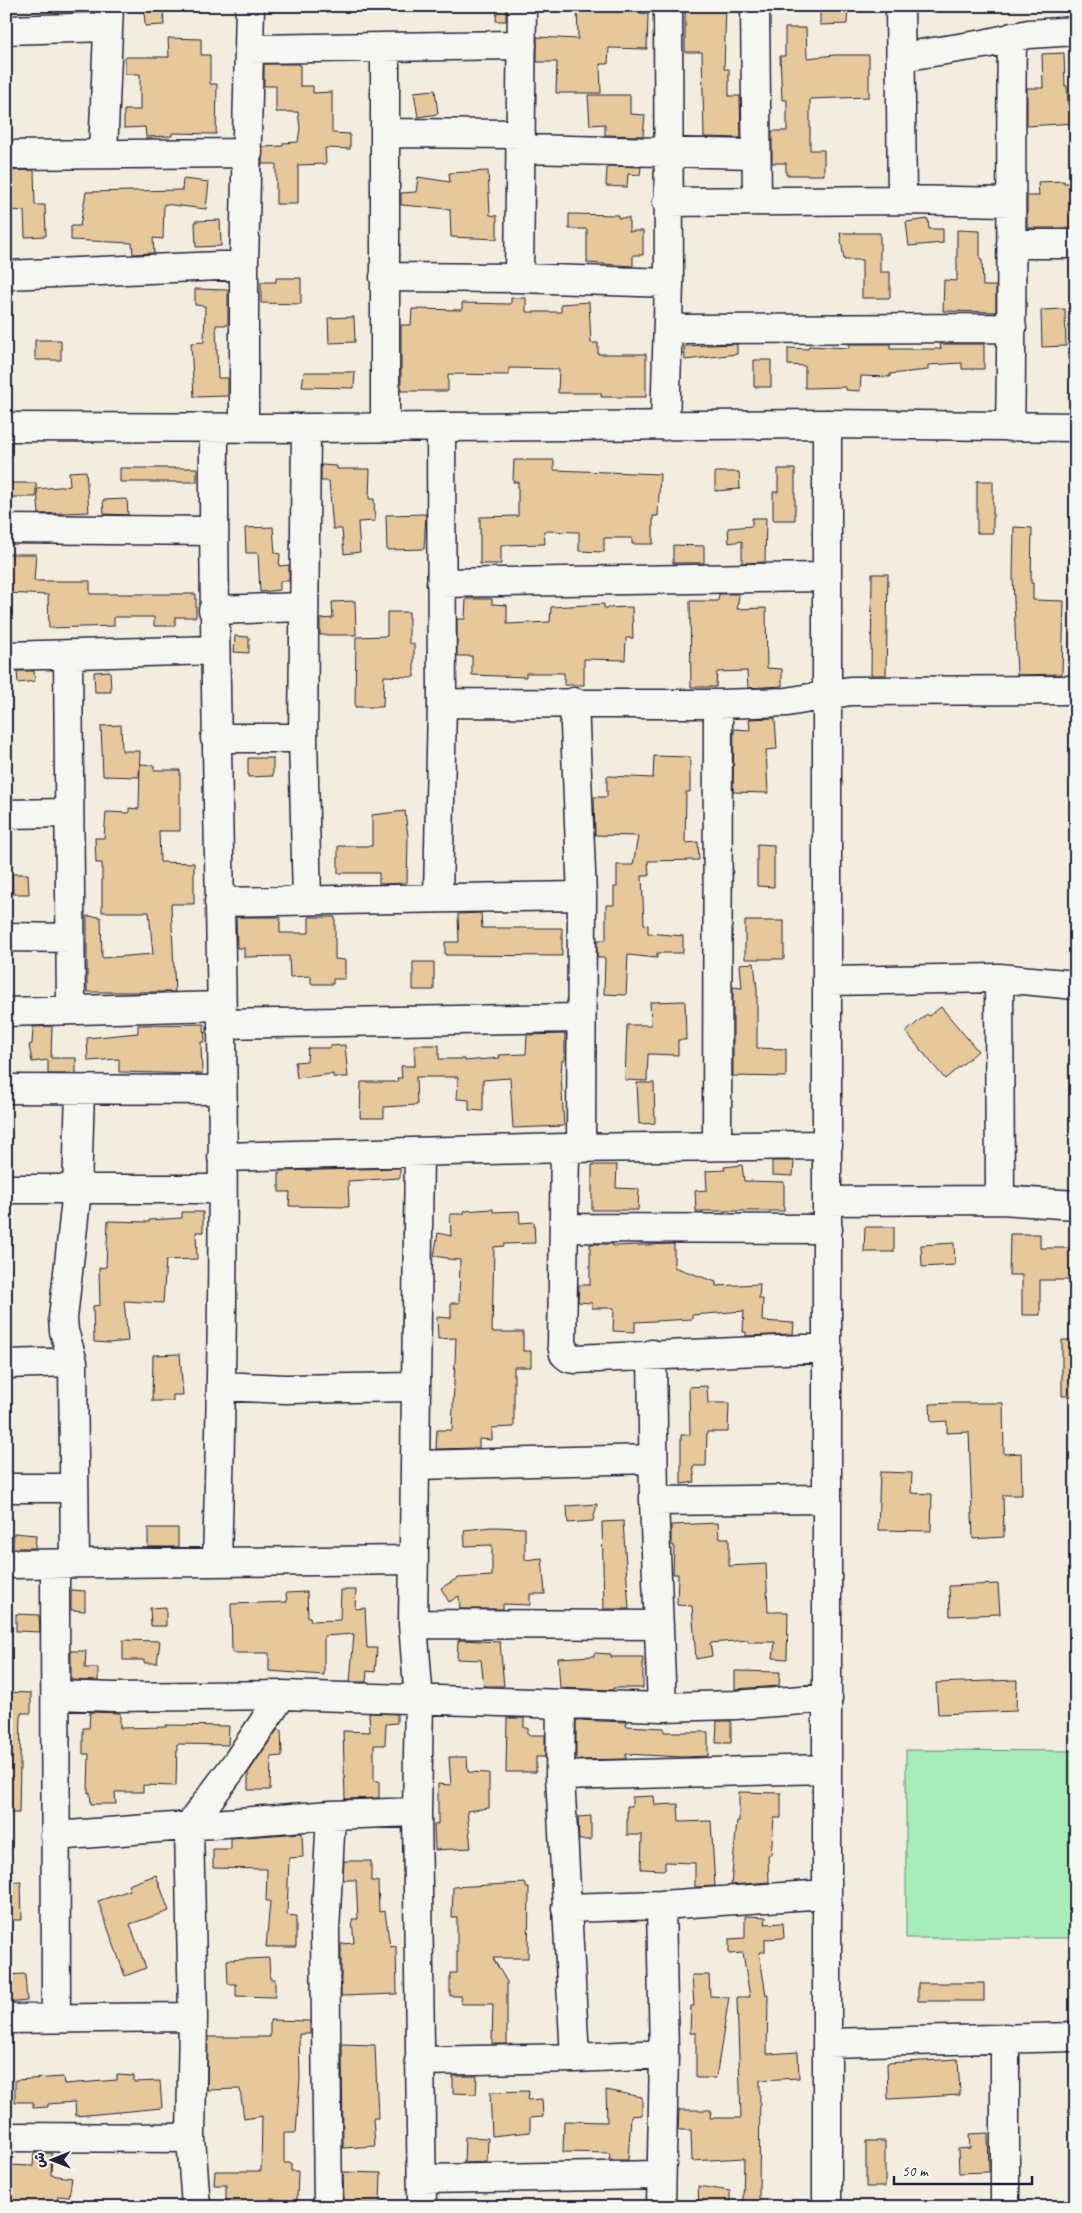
<svg xmlns="http://www.w3.org/2000/svg" width="1082" height="2213" viewBox="0 0 1082 2213" font-family="Caveat,'Playpen Sans Arabic',sans-serif">
<style>
.green{fill:#a7edba;stroke:#64887a}
.building{fill:#e7c89a;stroke:#22223b}
.lines{fill:none;stroke-linecap:round;stroke-linejoin:round}
.minor-casing{stroke:#22223b;stroke-width:31}
.minor{stroke:#f6f6f2;stroke-width:28}
</style>
<rect width="100%" height="100%" fill="#f3ede0"/>
<filter id="ink" filterUnits="userSpaceOnUse"><feTurbulence type="fractalNoise" baseFrequency=".02" numOctaves="2"/><feDisplacementMap in="SourceGraphic" scale="10" xChannelSelector="R" yChannelSelector="G"/><feConvolveMatrix kernelMatrix="1 2 1 2 8 2 1 2 1" color-interpolation-filters="sRGB"/></filter>
<g filter="url(#ink)">
<path class="green" d="M906,1750L1076,1751V1938H906Z"/>
<path class="building" d="M144,6H163L164,25L145,26Z
M497,6H506V21H496Z
M577,6H640V13L648,14L647,49L609,48L608,64H600L601,93H556L557,62H537V37L578,39Z
M685,6H726L724,69H729V96H740L741,138L704,137L702,52H685Z
M820,6H848L847,24L820,25Z
M785,28H806L807,58L835,55H869V97L810,99V150H824V175H786V163H772V131H787V100H782L780,56H785Z
M168,38L201,39V55H210V84H217L216,134L172,133V136L146,137L145,127L124,128V110H140V74H125V57H169Z
M1064,53L1065,86H1067L1068,105H1075L1076,123L1027,126V88H1043L1042,54Z
M264,64H300V86H313V93L332,92V133L350,134V149L325,148L326,164L298,165V204H276V164H262V147L283,146V143L298,142L300,128L298,112H276V86H264Z
M435,90L438,114L418,117L414,92Z
M588,95H630V114L645,115L643,136L605,135V124L590,125Z
M607,166L641,167L640,175L628,174L627,187L606,186Z
M34,170L35,205H45L46,236L25,237L24,211L8,210L6,171Z
M488,171L490,215L497,216V239L451,237L450,209L401,205V193L416,192L418,177L450,182L449,173Z
M183,179L209,182L206,209L164,204L163,239L153,238L154,253L133,254L132,243L71,240V226H80L86,192L182,190Z
M1064,181V183H1076V228H1027V196H1039L1038,182Z
M569,214L618,215V218H629V231H643V255H633V266L587,263V229H569Z
M928,219L929,229H943V243L909,246L906,222Z
M220,220L221,246L196,247L195,221Z
M957,230L980,231V260H982L983,286H996V312L943,311L944,280L957,281Z
M840,233H880V272H890V298H862V260H844Z
M276,278H301V304L261,303V282H276Z
M195,289L228,290V325H216L218,378H228V396L194,397L191,343L204,342L205,306L195,305Z
M511,298H526V312H561V304L589,302L591,343H598V354H646V397H601V393H558L559,369L509,368V375L448,374V391H401V325H411L412,309L462,310V303L511,304Z
M1065,309L1066,346L1042,347L1041,310Z
M354,317L355,342L329,343L328,318Z
M35,340H61V360H35Z
M737,344V354L685,360L684,346Z
M849,344H890V349H941L940,344H984V369H962V363L928,365V370L890,374V377L861,376L860,391L846,390V387L805,388V366L788,365V348L808,349L809,346L849,348Z
M754,360H771V387H754Z
M304,372H355L354,388L302,387Z
M514,460H554V470L660,474L658,516H653V544H632V538H604V552L579,551V532L544,531L545,544L501,545V564H480V517L518,516V482H513Z
M321,465L337,466V469H370L369,499H374L375,521L358,522L360,552L344,554L342,529H333L329,481H321Z
M120,468H197V482H120Z
M778,469H795V520H773V492H778Z
M86,471L89,512L39,514L37,489L70,486L69,472Z
M715,472H739L740,489L715,491Z
M977,481H993V533H977Z
M6,483H36V497H6Z
M127,499L128,515L104,514L103,500Z
M426,514L424,549L387,550L386,515Z
M752,518H766L765,562L742,563V541L729,543L728,528L752,526Z
M273,527L275,553L280,554L279,566L289,565V581H280V590L260,592L258,553H246L245,528Z
M1014,527L1032,528L1031,583H1033V600L1064,601L1062,674L1017,675L1013,577Z
M673,545L704,546V563H673Z
M6,554H36L34,581H90V594H196V617H175V626H154V617H114V626L49,628L48,595L6,593Z
M872,574H888L886,675H871Z
M719,594H739L737,609L766,608L767,668L782,669V686L748,688L747,671L717,672L716,687H691L690,601H718Z
M466,599H492V604L507,605V624L550,622L551,607L604,604V608L632,607L633,638H626L625,660L584,659V685H564V673H526V677L472,675V656H457V619H465Z
M355,601L356,635H320V619L333,618L332,602Z
M387,612H409V643L414,644V677L384,676L383,707H355L356,637L387,636Z
M235,636L249,637V653L234,652Z
M17,671H34L35,681L18,683Z
M110,671L111,692H95L94,672Z
M775,718L777,749L766,750L768,793L733,792L734,729L750,730L749,719Z
M121,725L122,751H140L139,777L103,776L101,726Z
M654,756L690,757V792H686L685,843L698,842L699,860L648,861L649,876H642L644,924L648,925V933L683,936V953H657V958L628,955L626,995L604,994L605,958H597V940H606V905H614V887H617V865H633L638,836L595,835L594,797H607V776L653,778Z
M248,758H273V776L248,777Z
M140,764L154,765V770H180V831H159L160,862L194,863V904H171L175,992H87V916L101,917L102,958L153,954L149,912H102V863H96L95,838H104L106,812L129,813V808L139,809Z
M405,811L408,836L407,883L379,884V873H338V846H372V815Z
M757,844L774,845V887L757,886Z
M12,874H28L29,894H13Z
M481,913L482,928H562V956L445,955V942H459L458,914Z
M236,917H280V933H309V917H335V959L345,960V979H333V984H311V976L290,977L289,956L244,957V948H237Z
M745,921H784V959H745Z
M413,962H434V990H413Z
M754,963L757,989V1048L786,1049V1077L733,1076V987L742,988L740,964Z
M685,1001L686,1040H678V1055L648,1054L647,1081L625,1080L627,1025H651L650,1002Z
M941,1007L978,1051L945,1079L906,1032L927,1014L929,1016Z
M204,1024L205,1042H201L202,1074L119,1072V1059L88,1061L87,1038L138,1033V1025Z
M52,1026L51,1058H76V1074H48V1060L32,1062L29,1045L32,1044L33,1027Z
M565,1034V1060H562L561,1076L564,1126L513,1128L510,1078L483,1080V1111L469,1110V1100L457,1099L458,1077H416L417,1105L384,1107V1118H360L361,1082H398L397,1078H402L401,1066H415L414,1045H439V1059H465V1061L500,1058L499,1055L526,1054L527,1035Z
M345,1045L348,1077H333V1074L297,1078L295,1062L307,1061L308,1048H330V1046Z
M637,1083H654L655,1123L639,1124Z
M772,1161H794L793,1176L772,1175Z
M592,1165H617L616,1188L639,1189L638,1210H592Z
M742,1165L744,1181L784,1182V1211H696L695,1191L707,1190L706,1171L725,1170L724,1167Z
M400,1168V1178L348,1181L349,1207L289,1206L290,1192H279V1171Z
M493,1209V1212L519,1211L520,1223L534,1222L535,1243L504,1244V1246L494,1247L492,1332H523V1351H531V1367H514V1427L492,1428V1440L479,1439V1448L436,1449L437,1430H452L456,1338L438,1339L437,1317L451,1318V1303H459L460,1260L447,1259V1258L434,1256L438,1233L451,1236L450,1214H464V1211Z
M182,1212H203V1232H196L197,1259L166,1260L163,1303L124,1301L128,1341L109,1343L94,1342L93,1306L100,1305L99,1268L106,1267L108,1221L149,1222V1220L182,1218Z
M865,1227H894V1252H864Z
M1010,1234H1040V1248H1076V1280H1040V1315H1022V1275H1009Z
M954,1243L955,1265L922,1267L921,1245Z
M590,1244H613V1246L674,1244V1267L716,1282V1286L760,1284L759,1299H763L762,1321L794,1323L793,1334L746,1336V1332H743L744,1311L692,1315V1319L635,1322V1332L613,1331L614,1308H592V1303L578,1302L579,1285H590Z
M1062,1340H1076V1396H1062Z
M180,1354L183,1395H173V1401H152L153,1355Z
M707,1386L708,1403H729L728,1432H707L706,1466H693L695,1482L681,1484V1435H690L689,1387Z
M952,1403H1003L1004,1454L1021,1453L1022,1495H1003L1004,1537L973,1539L969,1432L947,1433V1421L931,1422L930,1404Z
M880,1472L912,1473L911,1493L932,1494L931,1531L878,1530Z
M597,1504L593,1521L568,1523L567,1506Z
M623,1521L629,1609H604L602,1522Z
M718,1523L719,1538H729V1566L766,1564L768,1612H788L787,1659L773,1658L775,1642H748V1640L710,1643L712,1656L696,1659L692,1606L677,1605L678,1574H673L674,1545H671V1525Z
M492,1527L525,1528V1560L542,1558L545,1594H530V1605L503,1604V1609H460L459,1596L449,1602L441,1588L458,1578L492,1576V1545L465,1546L464,1530Z
M148,1528H178V1547H148Z
M14,1533L36,1535L35,1548H13Z
M998,1584L1000,1614L950,1616L949,1586Z
M71,1590L85,1591V1611L71,1610Z
M341,1590H356L355,1609L365,1608L367,1648H377L375,1672L367,1671L366,1682H350L354,1634L324,1636V1675L269,1671V1653H232L231,1604L287,1602L286,1593L307,1592L308,1617H310L311,1621L340,1620Z
M166,1607V1626H151L150,1608Z
M16,1614L39,1615L40,1632L16,1631Z
M123,1640L160,1641L157,1663H144V1660H123Z
M461,1640L500,1642L504,1686H484L481,1660L457,1659L458,1641Z
M71,1651H86L85,1668H98V1681L71,1680Z
M594,1653L611,1654V1657H643V1688H613V1690L560,1688L558,1658L594,1656Z
M735,1671L780,1672L779,1686L735,1689Z
M1017,1680L1016,1711L938,1714L936,1683Z
M6,1692L31,1693V1713H21L19,1813H6Z
M90,1712L120,1713V1728L166,1727V1725L229,1726L228,1745L177,1744L176,1786L143,1785V1792H115L116,1804H91L90,1792L88,1793L89,1754H83V1728H89Z
M369,1713L397,1714V1723L386,1724L385,1745H374V1781H379V1798L345,1799L343,1731L370,1732Z
M507,1718H524V1728H528V1735H545V1757H536V1772H506Z
M576,1720L627,1722L626,1726L664,1728V1732H708V1756L682,1757L626,1754V1759L576,1760Z
M717,1721H731V1743H716Z
M277,1730H281L282,1756L271,1757L270,1790H248V1773Z
M449,1757H467L468,1772L489,1773V1808L467,1811L471,1848L435,1850L434,1825L438,1824V1784L451,1785Z
M739,1792L781,1793V1818H774L771,1855H768L769,1882L731,1885L737,1821H739Z
M654,1796L655,1805L678,1804L679,1822L711,1821L715,1886L695,1887V1863L665,1862V1870L641,1869L642,1835H627V1806H632V1797Z
M591,1816V1840H579L578,1817Z
M302,1833L303,1857L289,1858L287,1915L296,1916V1947H266L270,1901H266L267,1869L213,1868V1849H231V1838Z
M344,1861H371V1881H378L379,1912L385,1911L390,1947L396,1946L397,1994L341,1996V1944L354,1943L352,1919H358L356,1880H343Z
M156,1875L169,1911L130,1924L146,1968L125,1976L98,1901L130,1890L128,1885Z
M6,1882H21L22,1920H6Z
M526,1883V1888H529L528,1958H493L507,1982V2044H492L493,2004H461V1996H450V1973H457V1918H452L453,1887Z
M745,1916L766,1917L765,1924L783,1923L784,1938L765,1939V1952H759L766,1995H768L767,2054L798,2052L799,2078L760,2080L759,2203L743,2202L744,2158L692,2161L691,2130H678L679,2110H711L710,2118H741L737,1997H750L743,1953L729,1954V1939L745,1938Z
M269,1958L270,1979H275V1997L236,1996V1984H228L227,1960Z
M25,1974L27,2001L6,2003V1975Z
M692,1975H709L710,1996L729,1997L716,2078H696V2033H690L691,2006H694Z
M918,1983H984V2001H918Z
M270,2020L310,2021V2034H299L300,2079L296,2133H284V2163H291V2171H298L297,2201L270,2199V2203L226,2202V2185H214L215,2171H261L262,2116L244,2119L240,2089L207,2090L208,2037H270Z
M342,2044L375,2045L378,2118H373L375,2146L343,2148Z
M958,2059L960,2095L888,2099L887,2063Z
M117,2075L134,2076V2082L160,2081L162,2108L76,2116L75,2102L48,2104V2107L33,2108V2102H15V2080L63,2077L64,2084L117,2080Z
M453,2076H477L476,2094L453,2093Z
M606,2090L642,2097V2115L631,2116L628,2160H609L610,2153L563,2152L564,2121L607,2122Z
M529,2091L528,2100L542,2099L543,2117L530,2118V2132L492,2136L490,2092Z
M988,2133L989,2172L959,2173L958,2149L970,2148L969,2134Z
M465,2137L488,2138L487,2162L464,2163Z
M866,2141H885V2187H866Z
M34,2153H52L51,2175L72,2178L69,2197L58,2196L57,2207H6V2165L33,2166Z
M343,2172L381,2173L380,2203L344,2202Z
M698,2186L730,2191V2207H699Z"/>
<g class="lines">
<g class="minor-casing">
<path id="minor" d="M755,6L757,201
M900,6L902,200
M6,30L107,27
M250,49L522,45
M901,57L984,44L1029,34L1076,31
M385,133L521,134
M522,149L756,154
M103,154L109,6
M6,155L248,153
M667,202L902,200L1010,202
M1011,244H1076
M6,275L244,265
M384,277L519,278L669,283
M519,278L522,6
M668,329L1012,328
M827,424V2207
M665,426L669,283L668,6
M6,427L306,428L827,424L1076,427
M385,427V49
M1010,427C1013,297 1010,167 1012,37
M214,428C213,626 219,823 222,1021C224,1201 222,1382 217,1562
M244,428V265L250,6
M306,428L303,738L307,900
M6,529L214,531
M441,583L826,577
M213,610L304,607
M68,655L71,1009
M6,656L214,650
M574,702L582,896L581,1148
M442,703L718,704L787,702L850,691L1076,690
M215,738H303
M6,814L68,813
M438,897L442,703L441,427
M219,902L582,896
M6,937L70,938
M999,978L1000,1200
M828,981L999,978L1076,985
M6,1012L221,1006
M222,1024L581,1018
M6,1089L221,1090
M717,1146L718,704
M565,1148L562,1345L564,1354L569,1358L575,1359L828,1348
M419,1153L413,1624L419,1701L417,1812L422,2207
M222,1157L565,1148L828,1145
M6,1189H222
M828,1201L1000,1200L1076,1205
M565,1228L828,1229
M652,1354L654,1501L662,1707
M6,1364L73,1362
M222,1386L285,1389L416,1387
M417,1465L653,1459
M6,1488H74
M654,1501L826,1499
M75,1563L73,1362L64,1331L63,1318L77,1190L80,1090
M6,1564L414,1560
M55,1564L56,2018
M413,1624L659,1625
M56,1695L115,1697L282,1695L662,1707L735,1705L828,1698
M561,1705L560,1776L575,2058
M560,1776L827,1769
M55,1836L331,1815L417,1812
M661,1905L664,2054L661,2207
M566,1908L661,1905L827,1894
M6,2019L193,2017
M1005,2038V2207
M827,2043L1076,2037
M419,2061L575,2058L664,2054
M6,2137L191,2138
M422,2179L661,2175
M196,2207L191,2138L193,2017L189,1826L237,1762L282,1695
M328,2207L325,1931L331,1815"/>
</g>
<use href="#minor" class="minor"/>
</g>
</g>
<rect width="1082" height="2213" fill="none" stroke="#f6f6f2" stroke-width="25"/>
<rect x="12" y="12" width="1057" height="2188" fill="none" stroke="#22223b" stroke-width="2" filter="url(#ink)"/>
<g transform="translate(52 2160) rotate(269)" stroke="#f6f6f2" stroke-width="4" paint-order="stroke">
<path d="M0-4L9 19L0 12L-9 19Z" fill="#22223b"/>
<text y="-8" font-size="14" font-weight="bold" text-anchor="middle" fill="#22223b">ش</text>
</g>
<path d="M894 2176v8h138v-8" fill="none" stroke="#22223b" stroke-width="2.5"/>
<text x="902" y="2176" font-size="15" fill="#22223b" stroke="#f6f6f2" stroke-width="4" paint-order="stroke">50 m</text>
</svg>
